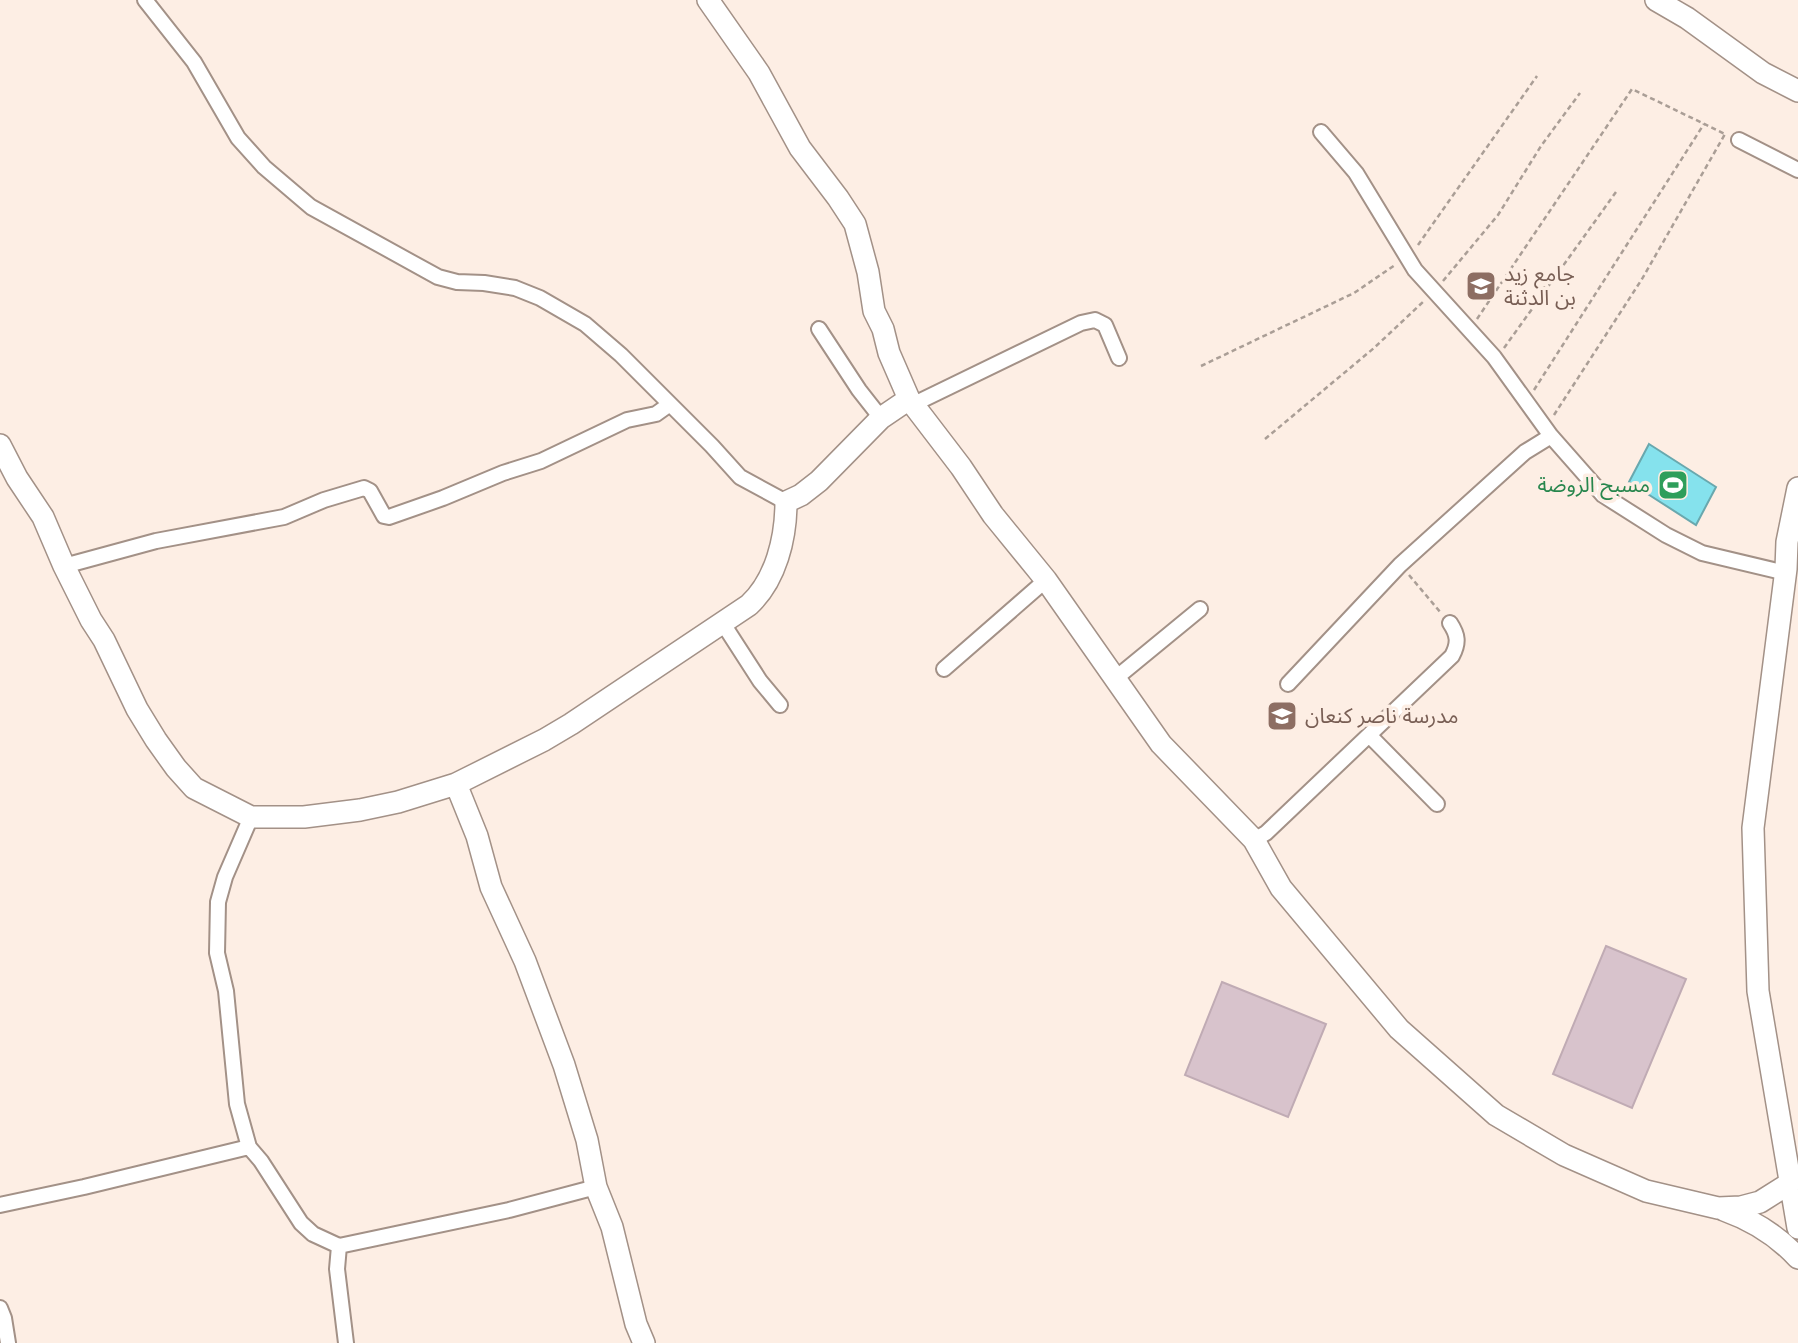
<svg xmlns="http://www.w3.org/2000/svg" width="1798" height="1343" viewBox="0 0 1798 1343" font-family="'Fira Sans','Noto Sans Arabic',sans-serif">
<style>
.water{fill:#85e2ed;stroke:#69a8ae;stroke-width:2}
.building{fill:#d8c3cc;stroke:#c0abb4;stroke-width:2}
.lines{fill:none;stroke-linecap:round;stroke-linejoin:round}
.street-casing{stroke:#a39187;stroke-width:18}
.secondary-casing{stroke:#a39187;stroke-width:24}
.path{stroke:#aa9e96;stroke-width:2.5;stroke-dasharray:5 3.5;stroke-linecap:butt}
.street{stroke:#fff;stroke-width:14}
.secondary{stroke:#fff;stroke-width:21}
.labels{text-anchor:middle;stroke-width:7;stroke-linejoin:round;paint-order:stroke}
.education-label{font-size:21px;fill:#785e54;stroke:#fdeee4;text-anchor:start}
.leisure-label{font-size:21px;fill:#27864d;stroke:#fdeee4;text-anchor:end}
</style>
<rect width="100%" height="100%" fill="#fdeee4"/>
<path class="water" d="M1649,444L1716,487L1696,525L1629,482Z"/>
<path class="building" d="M1606,946L1686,979L1632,1108L1553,1074Z
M1222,982L1326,1024L1288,1117L1185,1075Z"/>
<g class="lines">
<g class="street-casing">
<path id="street" d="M145,0L194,62L238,138L264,167L311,207L438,277L457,282L484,283L515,288L540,298L585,324L621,355L712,446L740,477L786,502
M1321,132L1356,173L1415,270L1494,357L1551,436L1603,495L1666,535L1702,553L1786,573
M1739,140L1798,170
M819,329L859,390L881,418
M914,404L1081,323L1095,320L1105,325L1119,358
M64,566L156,541L284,517L324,500L364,488L370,491L384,516L389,517L443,498L503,473L541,461L627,420L656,414L670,404
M722,622L760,681L780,705
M944,669L1046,580
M1116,678L1200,609
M1288,684L1400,565L1525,452L1551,436
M1369,735L1437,804
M251,817L225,877L218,902L217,953L226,991L237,1104L249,1147L261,1161L301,1223L313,1234L339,1246L509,1210L596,1187
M1254,840L1266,833L1452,656C1459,643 1458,635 1450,623
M0,1205L84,1187L249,1147
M339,1246L337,1269L346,1343
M0,1308L4,1318L8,1343"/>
</g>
<g class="secondary-casing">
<path id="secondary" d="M708,0L759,73L800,148L838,198L855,224L868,272L874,311L883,329L889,353L909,399L961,467L993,515L1046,580L1161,744L1254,840L1281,888L1399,1029L1496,1115L1564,1155L1646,1191L1718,1208L1741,1207L1760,1202L1790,1183
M1656,0L1687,18L1763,73L1798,91
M0,445L17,478L43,517L64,566L91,620L104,640L137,709L156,740L176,768L194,788L251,817H304L360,810L398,802L456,784L544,740L571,724L749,605C776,580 786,538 786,502L801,495L819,481L881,418L909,399
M1798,488L1787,542L1786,569L1753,828L1758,991L1798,1228
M456,784L477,836L491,887L525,961L564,1065L587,1140L596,1187L612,1227L636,1324L644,1343
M1724,1210C1752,1220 1777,1235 1798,1258"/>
</g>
<path class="path" d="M1418,245L1537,76
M1443,281L1498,215L1541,146L1580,93
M1477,319L1632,89L1725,134
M1504,348L1616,192
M1201,366L1354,293L1395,265
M1534,390L1704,124
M1554,415L1642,279L1725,134
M1265,439L1374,348L1424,301
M1409,575L1441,613"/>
<use href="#street" class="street"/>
<use href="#secondary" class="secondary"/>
</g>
<defs>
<g id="school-square" transform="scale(1.575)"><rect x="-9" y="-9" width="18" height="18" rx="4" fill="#8d6e63" stroke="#fdeee4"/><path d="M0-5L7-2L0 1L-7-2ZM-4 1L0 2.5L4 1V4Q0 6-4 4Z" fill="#fff"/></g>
<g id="stadium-square" transform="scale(1.575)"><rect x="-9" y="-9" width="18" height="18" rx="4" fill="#2e9e5b" stroke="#fdeee4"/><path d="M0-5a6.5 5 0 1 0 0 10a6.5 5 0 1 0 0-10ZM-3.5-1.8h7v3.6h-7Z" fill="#fff"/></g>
</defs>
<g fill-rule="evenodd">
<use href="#school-square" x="1481" y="286"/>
<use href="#stadium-square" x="1673" y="485"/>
<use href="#school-square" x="1282" y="716"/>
</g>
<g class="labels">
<g class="education-label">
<text x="1504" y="281">جامع زيد<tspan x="1504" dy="24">بن الدثنة</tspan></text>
<text x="1305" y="723">مدرسة ناصر كنعان</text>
</g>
<g class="leisure-label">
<text x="1650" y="492">مسبح الروضة</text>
</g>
</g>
</svg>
